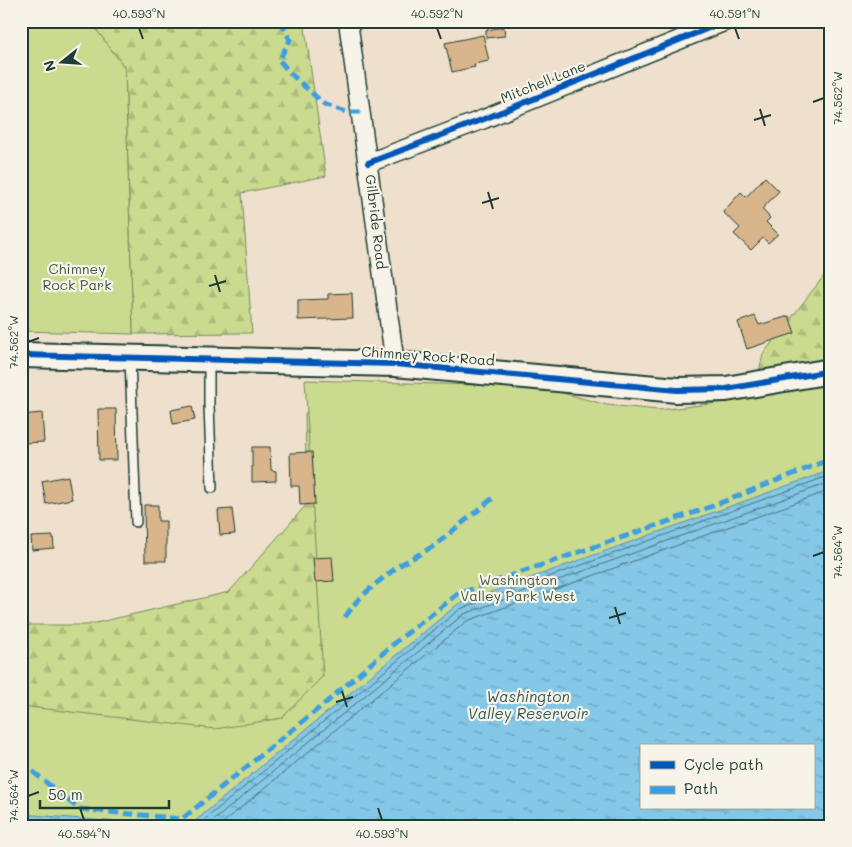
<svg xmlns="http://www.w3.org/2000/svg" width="852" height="847" viewBox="0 0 852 847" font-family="Mali,sans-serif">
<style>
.forest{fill:url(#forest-firs);stroke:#748c61}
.park{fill:#cada8e;stroke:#748c61;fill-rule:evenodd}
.water{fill:url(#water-ripples);stroke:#5c909f;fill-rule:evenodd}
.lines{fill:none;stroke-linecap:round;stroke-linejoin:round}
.shore{stroke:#48747b;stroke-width:1}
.building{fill:#d8b58a;stroke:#1f3d34}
.lane-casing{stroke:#1f3d34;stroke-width:12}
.street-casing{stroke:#1f3d34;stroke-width:21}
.secondary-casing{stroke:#1f3d34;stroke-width:28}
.lane{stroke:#f7f3e8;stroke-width:9}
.street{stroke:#f7f3e8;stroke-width:18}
.secondary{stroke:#f7f3e8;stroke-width:24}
.quiet{stroke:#3c9ee2;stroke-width:5;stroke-dasharray:10 5;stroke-linecap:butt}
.cycleway-casing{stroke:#f7f3e8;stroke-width:9}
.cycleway{stroke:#0057b8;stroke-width:6}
.ticks{fill:none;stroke:#1f3d34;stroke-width:2}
.labels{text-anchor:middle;stroke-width:4.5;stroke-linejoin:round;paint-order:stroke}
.street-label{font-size:14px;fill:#1f3d34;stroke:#f7f3e8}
.park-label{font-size:14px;fill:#415c46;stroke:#f7f3e8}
.water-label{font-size:15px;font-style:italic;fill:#335958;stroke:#f7f3e8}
.neatline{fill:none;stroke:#1f3d34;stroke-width:2}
.ticks-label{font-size:12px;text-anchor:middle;fill:#1f3d34}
</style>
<defs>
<pattern id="forest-firs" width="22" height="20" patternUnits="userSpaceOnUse" patternTransform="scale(1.25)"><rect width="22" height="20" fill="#cada8e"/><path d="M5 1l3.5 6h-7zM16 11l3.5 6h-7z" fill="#adbc7b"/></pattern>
<pattern id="water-ripples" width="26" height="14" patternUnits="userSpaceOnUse" patternTransform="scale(1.25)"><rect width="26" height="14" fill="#85c7e6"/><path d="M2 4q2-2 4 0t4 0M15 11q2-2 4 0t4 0" fill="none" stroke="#6ca3bb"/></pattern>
</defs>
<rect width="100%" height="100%" fill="#eee0cc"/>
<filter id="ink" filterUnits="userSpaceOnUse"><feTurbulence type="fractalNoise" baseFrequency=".02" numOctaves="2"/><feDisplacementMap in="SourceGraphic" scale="10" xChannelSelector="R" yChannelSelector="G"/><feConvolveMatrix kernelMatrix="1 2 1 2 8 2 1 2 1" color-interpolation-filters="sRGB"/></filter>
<g filter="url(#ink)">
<path class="forest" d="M90,21H304L326,176L242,193L252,333L133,334L125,68Z
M831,267V470L189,826L21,814V625H87L229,592L307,504L305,413L427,394L635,414L753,399L763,354Z"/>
<path class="park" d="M21,21H90L125,68L133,334L21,331Z
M831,378V826H21V706L215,729L282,718L323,676L305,380L541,387L607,405L659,410L726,402ZM641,746H813V808H641Z"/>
<path class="water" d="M831,470V826H189L458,604ZM641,746H813V808H641Z
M21,814L171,826H21Z"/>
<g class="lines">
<path class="shore" d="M21,819L106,826
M197,826L460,609L831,475
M207,826L464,614L831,482
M219,826L467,621L831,490"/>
</g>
<path class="building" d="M504,27L505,36L486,38V30Z
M483,35L489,61L474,64L475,67L452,72L445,43Z
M765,177L779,191L762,209L770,218L766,222L778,234L768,243L763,238L751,250L734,234L740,228L723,212L741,192L746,197Z
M352,293L353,318L298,320V300L328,299V294Z
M755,316L759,325L789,316L795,333L747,349L738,322Z
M192,406L195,420L173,424L171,410Z
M98,409H116L117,460H99Z
M42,413L44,442L24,443L23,431H21V415Z
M252,447H270L271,470L276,471V481L252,482Z
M312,452L315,504L300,505L299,486H291L290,453Z
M68,476L72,499L46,504L42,481Z
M144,505H158V521H166V561H145Z
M232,509L235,534L220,535L218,510Z
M53,536L54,548L32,550L31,537Z
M332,557L334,581L315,582L313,558Z"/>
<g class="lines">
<g class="lane-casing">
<path id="lane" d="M130,358L136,522
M209,360V405L212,488"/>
</g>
<g class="street-casing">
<path id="street" d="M348,21L395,364
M368,163L484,119L726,21"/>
</g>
<g class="secondary-casing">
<path id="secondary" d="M21,355L395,364L677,390L726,389L831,371"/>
</g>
<use href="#lane" class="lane"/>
<use href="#street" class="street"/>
<use href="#secondary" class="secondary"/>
<path class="quiet" d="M281,21L290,40L279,60L291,74L324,104L346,112H361
M110,24L111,21
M345,617L357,601L373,586L400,565L434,546L493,498
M21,762L79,809L182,819L328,701L397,641L458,594L710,507L831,459"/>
<g class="cycleway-casing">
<path id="cycleway" d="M368,163L484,119L726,21
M21,355L395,364L677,390L726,389L831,371"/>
</g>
<use href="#cycleway" class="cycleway"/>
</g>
</g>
<path class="ticks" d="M139,28L143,39M437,28L441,39M735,28L739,39M813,102L824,98M760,109L765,126M754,120L771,115M488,192L493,209M482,203L499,198M215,275L220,292M209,286L226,281M28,342L39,338M813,556L824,552M615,607L620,624M609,618L626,613M342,691L347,707M336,702L353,697M28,796L39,792M80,808L84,820M378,808L382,820"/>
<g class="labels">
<g class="street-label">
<text transform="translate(543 82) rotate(-22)" y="5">Mitchell Lane</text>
<text transform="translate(376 222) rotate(83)" y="5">Gilbride Road</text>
<text transform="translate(428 356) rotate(4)" y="5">Chimney Rock Road</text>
</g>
<g class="park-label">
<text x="77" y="274">Chimney<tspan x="77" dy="16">Rock Park</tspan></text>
<text x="518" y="585">Washington<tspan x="518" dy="16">Valley Park West</tspan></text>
</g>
<g class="water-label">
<text x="528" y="702">Washington<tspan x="528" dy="17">Valley Reservoir</tspan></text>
</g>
</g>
<rect width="852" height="847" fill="none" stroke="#f7f3e8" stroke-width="55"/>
<rect x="640" y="744" width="175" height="65" fill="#f7f3e8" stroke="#a1aaa0"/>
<rect x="650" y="761" width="25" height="8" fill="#0057b8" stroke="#a1aaa0"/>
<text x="684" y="770" font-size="15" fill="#1f3d34">Cycle path</text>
<rect x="650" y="786" width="25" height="8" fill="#3c9ee2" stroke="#a1aaa0"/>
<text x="684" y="794" font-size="15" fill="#1f3d34">Path</text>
<g transform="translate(62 62) rotate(253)" stroke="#f7f3e8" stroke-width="4" paint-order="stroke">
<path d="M0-4L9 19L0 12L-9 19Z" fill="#1f3d34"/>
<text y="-8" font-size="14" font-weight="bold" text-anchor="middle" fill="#1f3d34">N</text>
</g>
<path d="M40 800v8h129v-8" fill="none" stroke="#1f3d34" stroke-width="2.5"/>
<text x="48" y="800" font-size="15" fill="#1f3d34" stroke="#f7f3e8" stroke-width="4" paint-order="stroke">50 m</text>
<rect x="28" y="28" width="796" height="792" class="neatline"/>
<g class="ticks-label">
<text x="139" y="18">40.593°N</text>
<text x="437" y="18">40.592°N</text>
<text x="735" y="18">40.591°N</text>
<text transform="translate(838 98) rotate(-90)" y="4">74.562°W</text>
<text transform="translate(14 342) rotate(-90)" y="4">74.562°W</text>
<text transform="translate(838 552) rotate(-90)" y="4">74.564°W</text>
<text transform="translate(14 796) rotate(-90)" y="4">74.564°W</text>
<text x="84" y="838">40.594°N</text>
<text x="382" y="838">40.593°N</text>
</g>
</svg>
